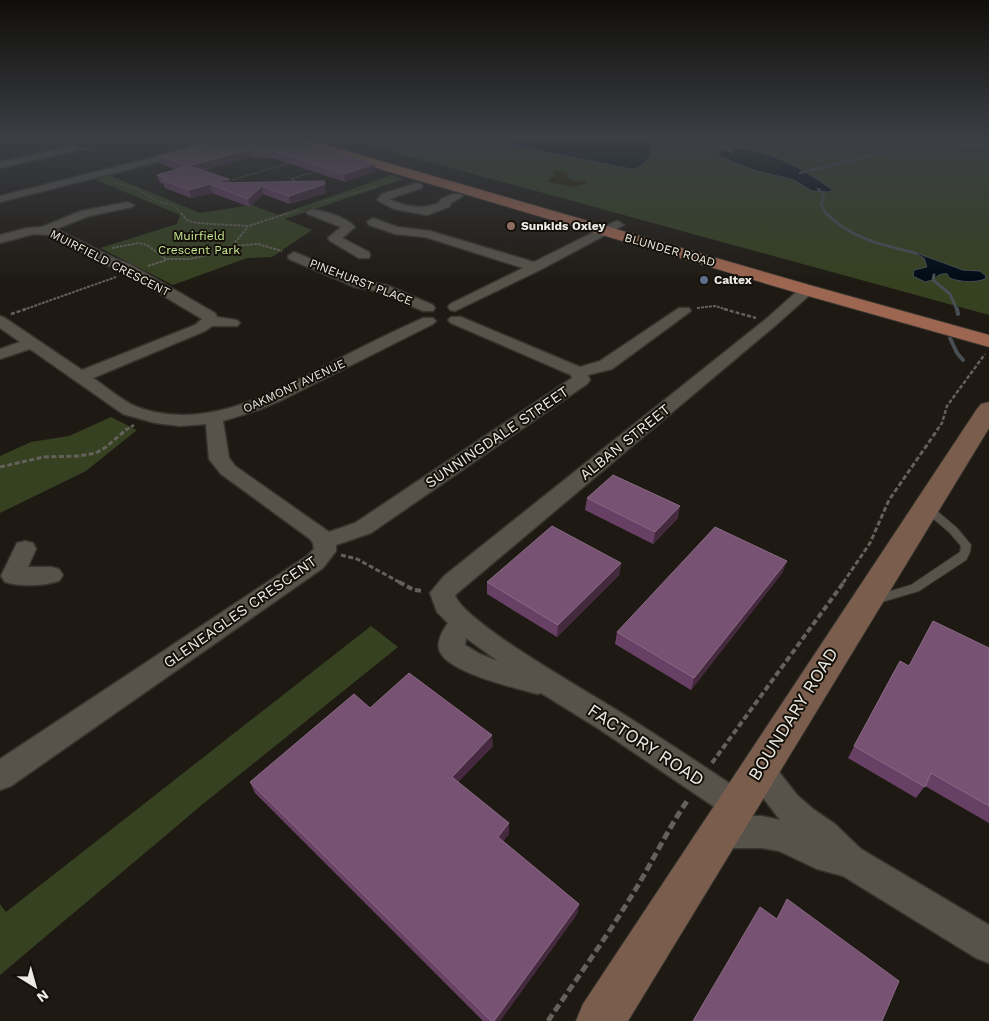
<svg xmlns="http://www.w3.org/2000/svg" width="989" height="1021" viewBox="0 0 989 1021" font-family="'Work Sans',sans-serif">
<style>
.green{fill:#354121}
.sand{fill:#292101}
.water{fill:#000b16;stroke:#474e54}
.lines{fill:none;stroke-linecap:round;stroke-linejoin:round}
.stream-far2{stroke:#474e54;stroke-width:2.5}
.stream-far1{stroke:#474e54;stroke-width:3}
.stream{stroke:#474e54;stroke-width:4}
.lane-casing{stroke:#36342f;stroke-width:2}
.street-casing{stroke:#36342f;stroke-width:3}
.secondary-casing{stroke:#36342f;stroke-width:2}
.primary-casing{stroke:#36342f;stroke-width:2}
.path-far5{stroke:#64605a;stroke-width:1;stroke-dasharray:2.5 1;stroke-linecap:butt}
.path-far4{stroke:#64605a;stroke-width:2;stroke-dasharray:3 1;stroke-linecap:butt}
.path-far3{stroke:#64605a;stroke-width:2.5;stroke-dasharray:4 2;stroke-linecap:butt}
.path-far2{stroke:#64605a;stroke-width:3;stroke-dasharray:5 2.5;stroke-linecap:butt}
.path-far1{stroke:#64605a;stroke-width:4;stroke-dasharray:6 3;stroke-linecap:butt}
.path{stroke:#64605a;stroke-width:5;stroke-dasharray:8 4;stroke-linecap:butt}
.lane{fill:#57534a;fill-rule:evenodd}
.street{fill:#57534a;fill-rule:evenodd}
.secondary{fill:#7a5d4d;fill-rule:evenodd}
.primary{fill:#9d6650;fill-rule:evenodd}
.wall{fill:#694065}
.shaded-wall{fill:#45293e}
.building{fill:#775272;stroke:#896a84}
.education-dot{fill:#8d6e63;stroke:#15110a;stroke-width:2}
.service-dot{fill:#5c6f8a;stroke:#15110a;stroke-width:2}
.labels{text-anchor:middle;stroke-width:4;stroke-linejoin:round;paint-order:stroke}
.far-poi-label{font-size:12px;font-weight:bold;fill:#eceae4;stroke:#15110a;text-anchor:start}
.far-park-label{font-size:12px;fill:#c6e893;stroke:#15110a}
.far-street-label{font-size:12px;fill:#eceae4;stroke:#15110a}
.street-label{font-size:15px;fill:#eceae4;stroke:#15110a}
.near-street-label{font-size:18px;fill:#eceae4;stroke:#15110a}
</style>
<rect width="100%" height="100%" fill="#1e1a13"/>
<path class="green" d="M346,139H989V315Z
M109,175L200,213L252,205L278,215L392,175L404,179L285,219L312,230L272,257L247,258L173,285L100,248L177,224L180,215L94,179Z
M111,417L137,430L86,471L0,513V456L31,442L69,436Z
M371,626L398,647L203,804L0,975V904L6,912Z"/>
<path class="sand" d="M559,170L569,173L568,178L576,182L584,181L587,183L573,187L548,182L555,174L552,172Z"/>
<path class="water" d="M523,139H652C654,152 645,169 631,169L531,149L498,144Z
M733,148C769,149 805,170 833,190L829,192L812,191L794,180L753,170L717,155L720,151Z
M911,251L963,270L980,271L986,276L985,279C975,283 962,282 952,279C945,276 951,273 943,274C939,274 936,277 933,280L925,282L913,276L914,270L927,267L924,258Z"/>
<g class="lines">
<path class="stream-far2" d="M706,139L733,152
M800,173L905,147L989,145
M818,189L824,195L821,204L827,215"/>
<path class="stream-far1" d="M826,213C849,238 885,246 916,253
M934,275L933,280L950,294L957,310"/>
<path class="stream" d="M957,309L958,314
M950,338L957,353L963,360"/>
<g class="lane-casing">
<path id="lane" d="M74,144L77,147L89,149L87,150L73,149L72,145Z
M927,505L931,506L957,528L971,545L970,552L966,560L919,591L875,604L871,603L869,600L871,597L911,585L960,552L961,546L949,532L923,510L922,508L923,506Z"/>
</g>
<g class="street-casing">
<path id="street" d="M75,145L78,146V150L0,168V162Z
M186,149L191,152L189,154L0,202V196Z
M417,183L421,184L422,186L421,188L389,199C406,207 422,210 439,203L441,199L453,194H461L463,196L451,203L449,207L427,215L394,209L377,200L382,194Z
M128,202L134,205L132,207L89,216L56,229L116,259L130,264L215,313L217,317L237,320L240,323L237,326H212L205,331L93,378C107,387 122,401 137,407C205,432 272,393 331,363C361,347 392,332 423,318H433L436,321L433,324L282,400L258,410L223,421L229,458L235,466L329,532L355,523L572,378L571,375L451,323L448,320L451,317H461L580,367L600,361L679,308H689L691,311L612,369L588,375L590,380L587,384L371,533L336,545V551L323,568L11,786L0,790V759L307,556L314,549L313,543L310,539L221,474L209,459L206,424L180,426L155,423L123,414L30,349L0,359V349L20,342L0,328V316L5,318L82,370L195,325L202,319L120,270L106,265L50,235L34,234L0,243V235L27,228L42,227L81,211Z
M312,209C326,212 345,216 355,227L342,238L369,252L370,255L369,258H359L330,241L328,238L341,227L308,214L306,212Z
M373,218L397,227L430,231L534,262L614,222L618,221L624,225L540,270L455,311L450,310L448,307L450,304L523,268L425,237L395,234L369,225L367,222Z
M294,252L364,281L386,285L433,305L435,308L433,311H423L377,291L355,287L289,259L288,256Z
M807,286L812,287L814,290L812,293L776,325L455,595C463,622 590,693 620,712C663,739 705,767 747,795L751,805L747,815L744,816H762L780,820L749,779L744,769L749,759L759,755L769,759L797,795L813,809L835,824L861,849L989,925V963L976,958L843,876L817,869L779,851L762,848H719L708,843L703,832L708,821L719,816H728L599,729L541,693L537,694C516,688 444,672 439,649C437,640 443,630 448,623L437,612L430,593L444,576L766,319L802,287ZM466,638L498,661L480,654L465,645Z
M25,541L33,543L36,549L28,567H51L59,569L63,575L59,581C43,586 21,587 5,582L1,576L17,543Z"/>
</g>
<g class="secondary-casing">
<path id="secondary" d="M209,139H225L223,142L194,154L190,155L184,151L186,148Z
M989,402V428L628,1021H576L583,1004L977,409L981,404Z"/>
</g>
<g class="primary-casing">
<path id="primary" d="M287,139H305L813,286L989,335V347L801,294L289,142Z"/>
</g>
<path class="path-far5" d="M225,182L293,162
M115,183L135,188L157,201L175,206L182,215
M289,183L295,180L290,179L319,171
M323,202L377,186
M284,215L298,210"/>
<path class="path-far4" d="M181,213L187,220L196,223L249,226L288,213
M234,246L258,244L282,251
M112,248L139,243L147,245L166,259H190L217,253L231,247L248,227
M148,266L166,260
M697,308L715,306L728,310
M23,310L116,277"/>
<path class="path-far3" d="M724,309L756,318
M11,314L26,309
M126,430L134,425
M937,430L942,423L947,406L985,354"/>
<path class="path-far2" d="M0,467L44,457L79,456L96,453L106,447L127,429
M341,555L357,559L401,583
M843,583L870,543L889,500L938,429"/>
<path class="path-far1" d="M399,582L414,590L424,591
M712,763L844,582"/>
<path class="path" d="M548,1021C575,981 604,941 629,900C650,867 667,830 689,798"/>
<use href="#lane" class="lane"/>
<use href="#street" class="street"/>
<use href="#secondary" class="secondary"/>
<use href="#primary" class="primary"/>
</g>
<path class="wall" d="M225,139L376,171L345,182L276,159L250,157L202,171L229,179V183L326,193L290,204L263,194L250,207L212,193L191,198L165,188L164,184L160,183L157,175L177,170L161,164L159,156Z
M587,498L678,518L653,544L585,510Z
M787,561L782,573L691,690L615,644L617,632Z
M621,563L619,575L557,637L487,594V582Z
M989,648V823L925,786L916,798L848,758L893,673L908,665Z
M493,746L458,782L509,823V834L503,841L579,904L577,914L500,1021H483L255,793L250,782Z"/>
<path class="shaded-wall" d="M249,150L250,157L189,174L187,166Z
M375,164L376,171L345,182L344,174Z
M229,179L230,187L213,183Z
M210,184L212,193L191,198L189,190Z
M325,184L326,193L290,204L289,196Z
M262,186L263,194L250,207L248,199Z
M680,506L678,518L653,544L655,532Z
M787,561L782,573L691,690L694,678Z
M621,563L619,575L557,637L558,625Z
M492,735L493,746L452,788V777Z
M509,823V834L498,848V837Z
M579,904L577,914L500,1021H494Z"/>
<path class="building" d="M225,139H292L375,164L344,174L274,151L249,150L187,166L159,156Z
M189,166L229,179L213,183L324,181L325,184L289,196L262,186L248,199L210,184L189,190L162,180L168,179L157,175Z
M613,475L680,506L655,532L587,498Z
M552,526L621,563L558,625L487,582Z
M715,527L787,561L694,678L617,632Z
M933,621L989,648V806L931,773L925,787L854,746L900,661L909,666Z
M409,673L492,735L452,777L509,823L498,837L579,904L494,1021H491L250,782L354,694L370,708Z
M787,899L899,981L882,1021H693L760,907L777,919Z"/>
<linearGradient id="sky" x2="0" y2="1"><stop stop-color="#100e0a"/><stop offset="0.49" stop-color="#3b3e44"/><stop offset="1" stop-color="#3b3e44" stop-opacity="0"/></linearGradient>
<rect width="989" height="282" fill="url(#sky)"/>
<circle class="education-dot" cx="511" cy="226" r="5"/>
<circle class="service-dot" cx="704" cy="280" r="5"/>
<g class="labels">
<g class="far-poi-label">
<text x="521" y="230">Sunkids Oxley</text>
<text x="714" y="284">Caltex</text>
</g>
<g class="far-park-label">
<text x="199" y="240">Muirfield<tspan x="199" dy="14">Crescent Park</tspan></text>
</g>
<g class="far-street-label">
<text transform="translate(670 250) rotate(16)" y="4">BLUNDER ROAD</text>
<text transform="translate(110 263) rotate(27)" y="4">MUIRFIELD CRESCENT</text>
<text transform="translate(361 282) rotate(21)" y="4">PINEHURST PLACE</text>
<text transform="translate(294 386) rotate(-25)" y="4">OAKMONT AVENUE</text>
</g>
<g class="street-label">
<text transform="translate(497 437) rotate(-34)" y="5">SUNNINGDALE STREET</text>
<text transform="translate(625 442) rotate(-39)" y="5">ALBAN STREET</text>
<text transform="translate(240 612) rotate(-35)" y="5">GLENEAGLES CRESCENT</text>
</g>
<g class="near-street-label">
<text transform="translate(793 714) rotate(-58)" y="6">BOUNDARY ROAD</text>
<text transform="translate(646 745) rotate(33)" y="6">FACTORY ROAD</text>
</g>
</g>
<g transform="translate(35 986) rotate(143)" stroke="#15110a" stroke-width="4" paint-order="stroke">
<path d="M0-4L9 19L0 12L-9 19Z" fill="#eceae4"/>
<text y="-8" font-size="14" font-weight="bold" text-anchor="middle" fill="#eceae4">N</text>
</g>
</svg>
